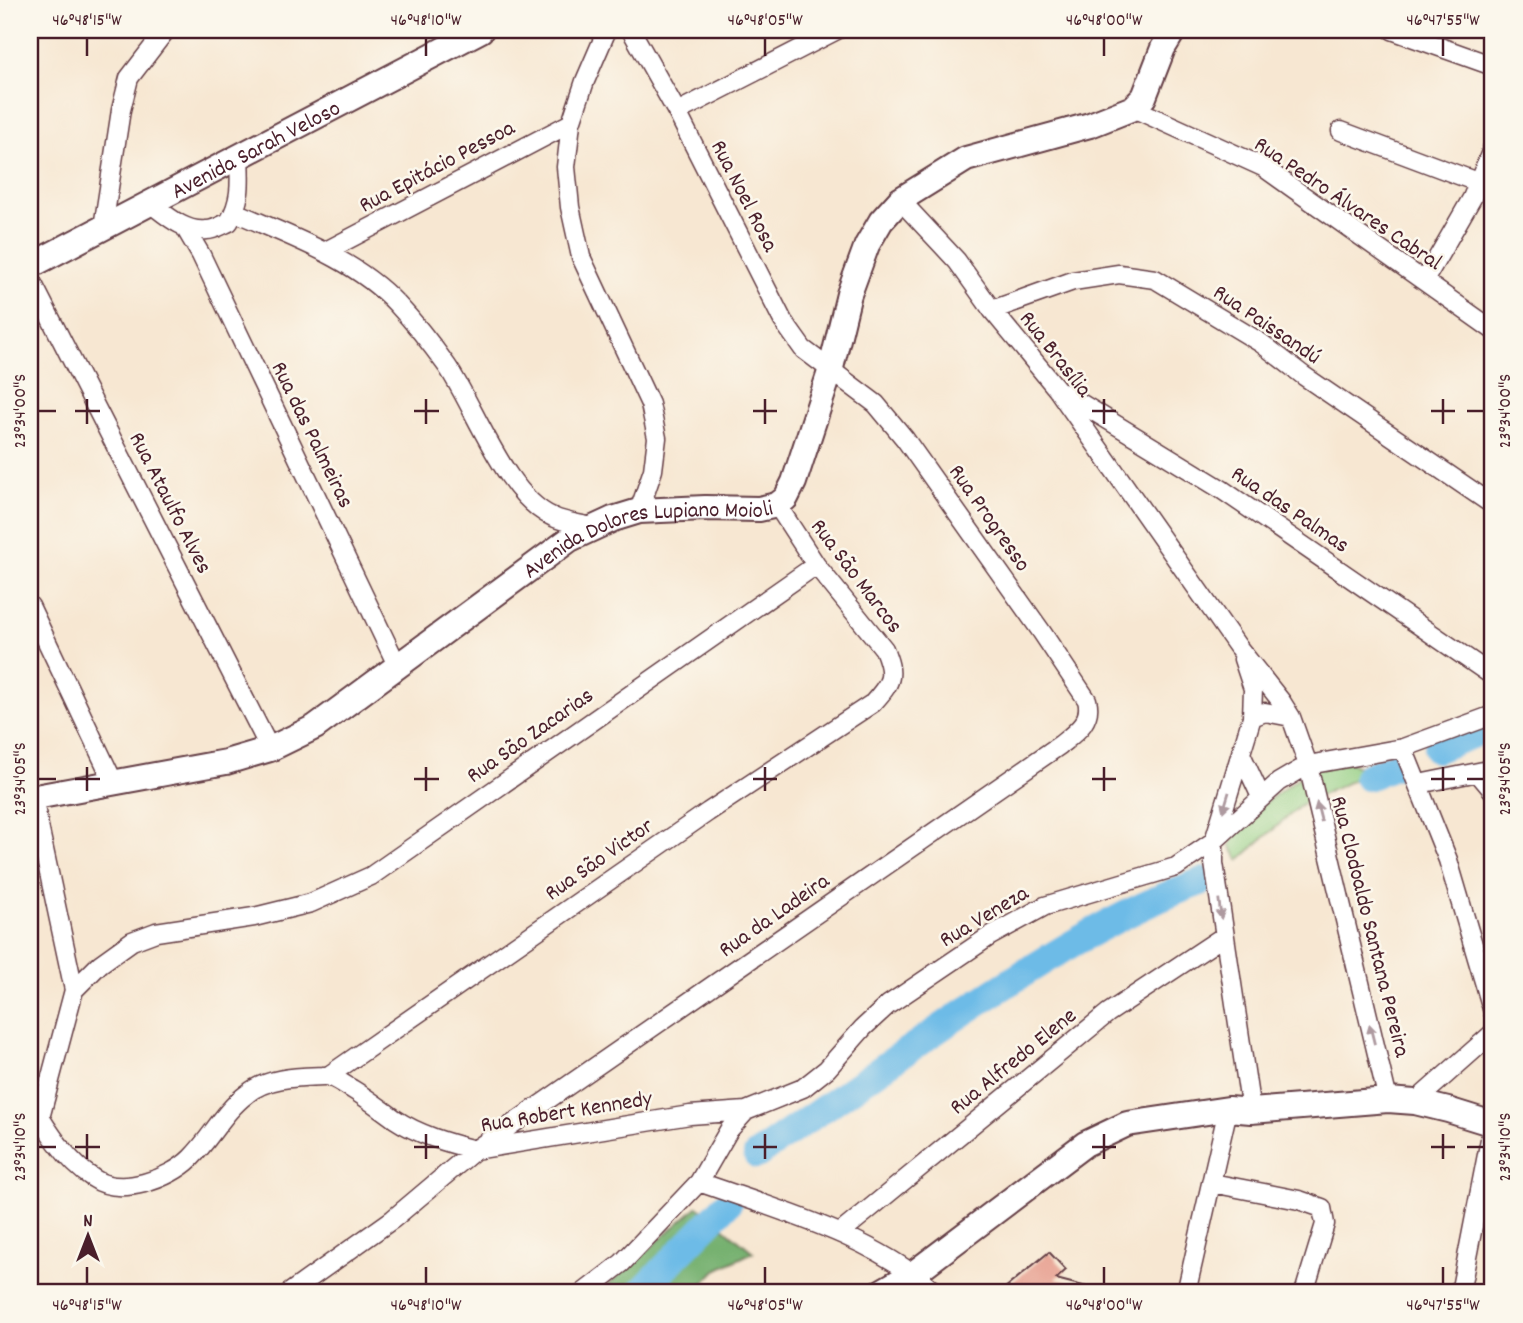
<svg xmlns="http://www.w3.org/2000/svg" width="1523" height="1323" viewBox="0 0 1523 1323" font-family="Dekko,sans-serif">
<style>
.green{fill:#93ce82;stroke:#6e7656;stroke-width:2}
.forest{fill:#76b170;stroke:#60684e;stroke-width:2}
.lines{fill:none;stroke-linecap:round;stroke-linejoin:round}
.river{stroke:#6dbbe7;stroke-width:28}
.building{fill:#e49382}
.street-casing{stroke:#643d44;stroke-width:21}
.secondary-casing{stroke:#643d44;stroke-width:28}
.street{stroke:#fff;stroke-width:18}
.secondary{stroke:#fff;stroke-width:24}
.oneway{fill:#ae9aa0}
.ticks{fill:none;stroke:#4a1f2b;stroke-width:2.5}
.labels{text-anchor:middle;stroke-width:5;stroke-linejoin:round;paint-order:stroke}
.street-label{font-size:23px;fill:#4a1f2b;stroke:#fbf7ec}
.neatline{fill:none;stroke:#4a1f2b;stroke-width:2.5}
.ticks-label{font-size:18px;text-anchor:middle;fill:#4a1f2b}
</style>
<rect width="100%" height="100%" fill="#fbf7ec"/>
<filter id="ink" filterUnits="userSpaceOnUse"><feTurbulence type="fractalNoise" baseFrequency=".0143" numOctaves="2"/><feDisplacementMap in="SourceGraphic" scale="14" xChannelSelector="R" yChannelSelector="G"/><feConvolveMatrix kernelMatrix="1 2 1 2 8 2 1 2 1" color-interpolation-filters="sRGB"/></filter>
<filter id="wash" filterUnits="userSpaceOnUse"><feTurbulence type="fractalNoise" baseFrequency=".00686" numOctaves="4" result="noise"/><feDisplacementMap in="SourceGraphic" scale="28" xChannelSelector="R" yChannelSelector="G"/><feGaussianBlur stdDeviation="1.57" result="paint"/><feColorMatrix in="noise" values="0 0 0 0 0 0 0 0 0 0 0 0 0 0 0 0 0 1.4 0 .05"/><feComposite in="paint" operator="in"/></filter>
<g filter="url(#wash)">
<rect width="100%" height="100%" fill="#f7e7d2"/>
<path class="green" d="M1329,761L1351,763L1368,773L1302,804L1239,860L1230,845L1246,817L1298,778Z"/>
<path class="forest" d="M698,1206L753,1252L716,1270L694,1293H599Z"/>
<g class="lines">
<path class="river" d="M1437,749L1484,730L1493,723
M1367,777L1396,765
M757,1155C826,1107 894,1059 964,1012C1040,962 1117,912 1203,881
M640,1293L728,1203"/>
</g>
<g id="blocks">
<path class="building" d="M1049,1252L1066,1270L1056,1279L1091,1288L1090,1293L1040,1289L1035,1293H999Z"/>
</g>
</g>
<g filter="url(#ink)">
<use href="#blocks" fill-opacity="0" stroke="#643d44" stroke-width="2"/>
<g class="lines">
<g class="street-casing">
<path id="street" d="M607,30L585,81L571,123L566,167L570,207L581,257L650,404L657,438L653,470L639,511
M1392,30L1493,66
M1133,108L1263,167L1493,330
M677,112L837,30
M1341,131L1493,188
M900,200L957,261L992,310L1057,389L1238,647L1281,701L1291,717L1308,765L1388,1100
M150,203C166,215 185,233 207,230C214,230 222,225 229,222C242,199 240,182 239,157
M235,212C291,237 354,258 397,304C414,322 432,345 447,366C475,407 506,497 553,517C566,523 581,524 595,528
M184,226L201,255L397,665
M103,227L121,110L129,78L166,30
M324,252L571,123
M30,278L270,749
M1424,281L1472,198L1493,147
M992,310L1073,281L1119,274L1155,279L1261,343L1304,376L1493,505
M1064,393L1221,489L1493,676
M30,606L113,781
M1243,659L1253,689L1252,717L1214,841V863L1251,1111
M1252,717L1265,712L1291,717
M1403,748L1448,860L1493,1012
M1241,754L1261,797
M1478,773L1493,791
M1419,784L1493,769
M33,798L74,990
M328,1076L708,812L873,703C892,682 895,676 884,649L816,565L777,505
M30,1100C45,1127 66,1161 93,1178C120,1197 170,1179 191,1158C211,1138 224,1111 247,1094C267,1077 298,1077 323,1076C333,1075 343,1084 352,1089C367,1098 381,1109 395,1119C419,1135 448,1143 475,1150L690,1115L746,1111
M1415,1102L1493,1033
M40,1118L74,990L100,964L132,941L156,932L254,917L311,903L371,876L816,565
M699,1182C781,1211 871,1235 937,1293
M1212,1183L1299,1200L1322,1208L1325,1224L1304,1293
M840,1233L1108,1013L1224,936
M289,1293L393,1219L475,1150L1060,745C1075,733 1093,721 1087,700L1041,631L905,439L876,404L803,349L783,321L677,112L631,30
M583,1293L622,1263L699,1182L729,1130L746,1111L803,1088L827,1069L863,1028L888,1005L990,936L1045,906L1176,867L1214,841L1279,782L1308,765L1403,748L1493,715
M1186,1293L1228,1109
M1460,1293L1493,1124"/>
</g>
<g class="secondary-casing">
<g id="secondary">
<path id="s1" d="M30,266L481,30"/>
<path id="s2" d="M30,798L226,762L270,749L315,727L570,539L613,519L639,511L705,508L759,509L777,505L786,498L794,482L830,372L849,294L867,245L881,221L900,200L966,159L1090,125L1133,108L1144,97L1163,48L1174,30"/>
<path d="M879,1293L914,1273L1085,1144L1127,1124L1228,1109L1251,1111L1388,1100L1415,1102L1448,1110L1493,1124"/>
</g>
</g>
<use href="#street" class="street"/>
<use href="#secondary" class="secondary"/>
</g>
<defs><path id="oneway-solid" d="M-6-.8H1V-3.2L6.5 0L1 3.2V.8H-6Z" transform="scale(1.75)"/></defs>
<g class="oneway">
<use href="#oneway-solid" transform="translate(1226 802) rotate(107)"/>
<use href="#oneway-solid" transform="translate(1319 812) rotate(-104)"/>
<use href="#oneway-solid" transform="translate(1220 909) rotate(83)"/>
<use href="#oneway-solid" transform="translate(1372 1034) rotate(-104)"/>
</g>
</g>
<path class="ticks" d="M87,38V56M426,38V56M765,38V56M1104,38V56M1443,38V56M87,399V424M426,399V424M765,399V424M1104,399V424M1443,399V424M38,411H56M75,411H100M414,411H439M753,411H777M1092,411H1116M1431,411H1455M1467,411H1484M87,767V791M426,767V791M765,767V791M1104,767V791M1443,767V791M38,779H56M75,779H100M414,779H439M753,779H777M1092,779H1116M1431,779H1455M1467,779H1484M87,1134V1159M426,1134V1159M765,1134V1159M1104,1134V1159M1443,1134V1159M38,1147H56M75,1147H100M414,1147H439M753,1147H777M1092,1147H1116M1431,1147H1455M1467,1147H1484M87,1267V1284M426,1267V1284M765,1267V1284M1104,1267V1284M1443,1267V1284"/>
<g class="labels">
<g class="street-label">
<text dy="8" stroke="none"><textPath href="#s1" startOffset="254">Avenida Sarah Veloso</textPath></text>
<text transform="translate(436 165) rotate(-28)" y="8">Rua Epitácio Pessoa</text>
<text transform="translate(746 195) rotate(63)" y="8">Rua Noel Rosa</text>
<text transform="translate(1349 202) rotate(34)" y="8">Rua Pedro Álvares Cabral</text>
<text transform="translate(1268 323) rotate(34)" y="8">Rua Paissandú</text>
<text transform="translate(1057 353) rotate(52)" y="8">Rua Brasília</text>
<text transform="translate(314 434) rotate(64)" y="8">Rua das Palmeiras</text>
<text transform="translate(172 502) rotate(63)" y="8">Rua Ataulfo Alves</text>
<text transform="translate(1291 508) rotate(34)" y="8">Rua das Palmas</text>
<text transform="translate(991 517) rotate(55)" y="8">Rua Progresso</text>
<text dy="8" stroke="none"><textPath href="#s2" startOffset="688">Avenida Dolores Lupiano Moioli</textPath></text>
<text transform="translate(858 575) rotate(53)" y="8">Rua São Marcos</text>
<text transform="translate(529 734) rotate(-35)" y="8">Rua São Zacarias</text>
<text transform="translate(598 858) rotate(-35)" y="8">Rua São Victor</text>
<text transform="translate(773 914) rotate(-35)" y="8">Rua da Ladeira</text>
<text transform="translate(983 915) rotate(-31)" y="8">Rua Veneza</text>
<text transform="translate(1372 926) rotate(76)" y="8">Rua Clodoaldo Santana Pereira</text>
<text transform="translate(1012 1060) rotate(-39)" y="8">Rua Alfredo Elene</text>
<text transform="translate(566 1110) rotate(-9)" y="8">Rua Robert Kennedy</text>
</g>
</g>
<rect width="1523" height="1323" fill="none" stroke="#fbf7ec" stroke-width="77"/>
<g transform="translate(88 1236)" stroke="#fbf7ec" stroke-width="5" paint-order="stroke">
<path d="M0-5L12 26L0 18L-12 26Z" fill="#4a1f2b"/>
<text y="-10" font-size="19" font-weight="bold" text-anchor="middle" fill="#4a1f2b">N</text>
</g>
<rect x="38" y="38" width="1446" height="1246" class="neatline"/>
<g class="ticks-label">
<text x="87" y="25">46°48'15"W</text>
<text x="426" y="25">46°48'10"W</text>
<text x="765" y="25">46°48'05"W</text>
<text x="1104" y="25">46°48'00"W</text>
<text x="1443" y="25">46°47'55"W</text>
<text transform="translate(19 411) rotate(-90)" y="6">23°34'00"S</text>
<text transform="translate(1504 411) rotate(-90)" y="6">23°34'00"S</text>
<text transform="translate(19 779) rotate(-90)" y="6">23°34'05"S</text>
<text transform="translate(1504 779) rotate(-90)" y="6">23°34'05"S</text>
<text transform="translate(19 1147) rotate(-90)" y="6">23°34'10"S</text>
<text transform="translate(1504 1147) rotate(-90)" y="6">23°34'10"S</text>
<text x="87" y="1310">46°48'15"W</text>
<text x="426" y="1310">46°48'10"W</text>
<text x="765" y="1310">46°48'05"W</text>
<text x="1104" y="1310">46°48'00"W</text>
<text x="1443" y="1310">46°47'55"W</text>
</g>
</svg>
